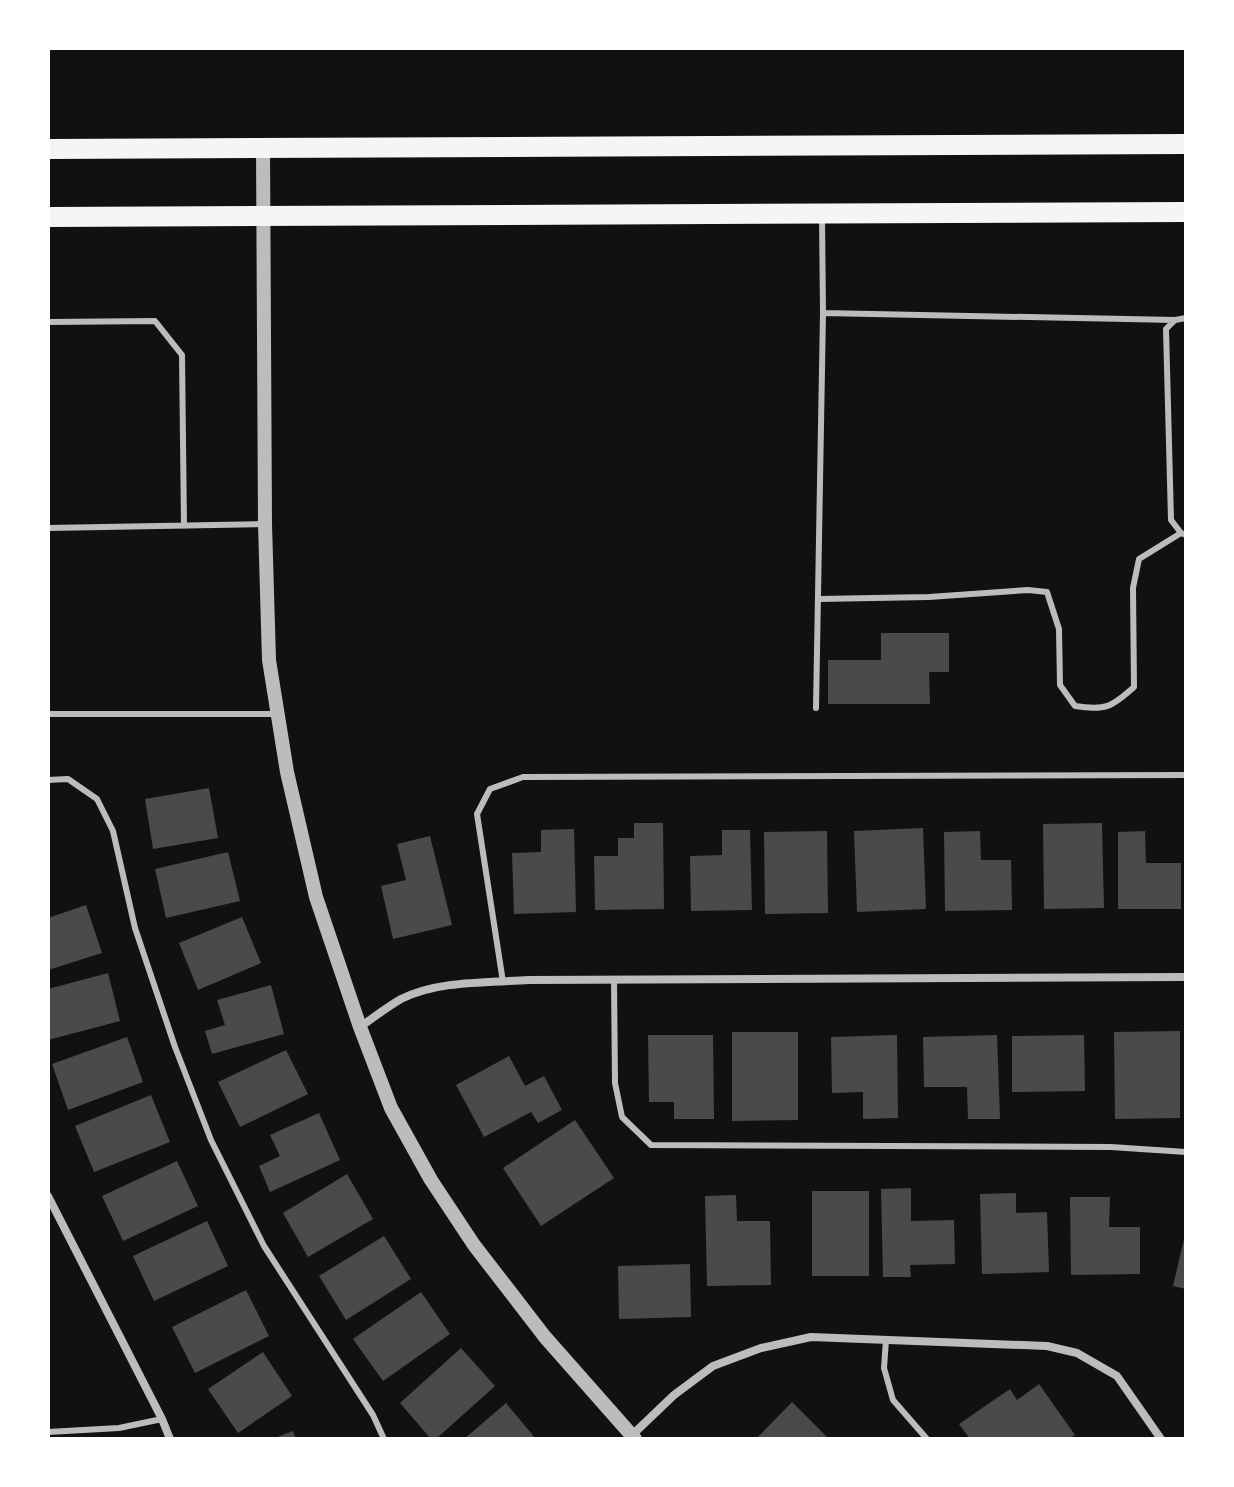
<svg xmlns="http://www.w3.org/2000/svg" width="1234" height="1487" viewBox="0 0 1234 1487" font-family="'Asap Condensed',sans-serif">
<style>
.building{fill:#4a4a4a}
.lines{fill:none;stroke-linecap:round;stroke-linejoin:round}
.service{stroke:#bcbcbc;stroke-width:6}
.minor{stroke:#bcbcbc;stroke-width:8}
.tertiary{stroke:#bcbcbc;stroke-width:14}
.primary{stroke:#f5f5f5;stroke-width:20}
</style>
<rect width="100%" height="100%" fill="#111"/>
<path class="building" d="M881,633H949V672H929L930,704H828V660H881Z
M209,788L218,838L153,849L145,799Z
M634,823H663L664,909L595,910L594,856H618V838H634Z
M1102,823L1104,908L1044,909L1043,824Z
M923,828L926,909L857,912L854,831Z
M574,829L576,912L514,914L512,853L541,852V830Z
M722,830H750L752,910L691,911L690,856L722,855Z
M827,831L828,913L765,914L764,832Z
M980,831L981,860H1011L1012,910L945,911L944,832Z
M1145,831L1146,863H1181V909H1118V832Z
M430,836L452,925L393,939L381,886L406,880L397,844Z
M228,852L240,901L166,918L155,869Z
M86,905L102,953L48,970V918Z
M242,917L261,963L198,990L179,943Z
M108,973L120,1021L48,1040V989Z
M271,985L284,1034L212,1054L205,1031L225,1025L217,1000Z
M1180,1031V1118L1115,1119L1114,1032Z
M732,1032H798V1120L732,1121Z
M648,1035H713L714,1119H674V1102H649Z
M897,1035L898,1118L863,1119V1092L832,1093L831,1037Z
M997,1035L1000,1119H968L967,1087H924L923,1037Z
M1084,1035L1085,1091L1012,1092V1036Z
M127,1037L143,1082L68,1110L52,1064Z
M286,1050L308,1094L240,1127L218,1082Z
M509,1056L525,1086L544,1076L562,1110L538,1123L531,1112L484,1137L456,1085Z
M151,1095L170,1142L94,1172L75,1126Z
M319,1113L340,1160L270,1192L259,1166L280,1156L270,1135Z
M575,1120L614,1178L541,1226L503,1168Z
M177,1161L198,1206L123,1241L102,1196Z
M347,1174L373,1219L308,1257L283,1213Z
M911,1188V1221L954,1220L955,1264L910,1265L911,1277H883L881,1189Z
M812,1191H869V1276H812Z
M1016,1193V1213L1047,1212L1049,1272L982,1274L980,1194Z
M736,1195L737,1221H770L771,1285L707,1286L705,1196Z
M1070,1197H1110L1109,1227H1140V1274L1071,1275Z
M207,1221L228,1266L154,1301L133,1256Z
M1185,1235L1186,1236V1289L1173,1286Z
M384,1236L411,1279L346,1320L319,1276Z
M690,1264L691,1317L619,1319L618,1266Z
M246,1290L269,1336L195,1373L172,1327Z
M421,1292L450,1334L383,1381L353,1339Z
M461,1348L495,1386L436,1439H431L400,1403Z
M263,1352L292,1396L238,1433L208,1389Z
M1039,1384L1075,1435L1069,1439H970L959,1424L1010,1389L1017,1400Z
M792,1402L829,1439H756Z
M506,1403L536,1439H464Z
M293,1431L296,1439H272Z"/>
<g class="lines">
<path class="service" d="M823,313L1175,320
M1186,318L1175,320L1166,329L1171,520L1181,533L1186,535
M48,322L155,321L182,355L184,526
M48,528L264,524
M819,599L929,597L1028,590L1047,592L1059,629L1060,685L1075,706C1105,711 1112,707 1134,687L1133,588L1139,559L1181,533
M816,708L823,313L822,216
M48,714H276
M48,780L68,779L97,799L113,831L135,928L175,1047L211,1140L264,1246L373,1415L384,1439
M614,979L615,1083L622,1117L651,1145L1111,1147L1186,1152
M503,982L477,814L490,789L523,777L1186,775
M886,1340L884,1368L893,1400L927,1439
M48,1432L119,1428L162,1419"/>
<path class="minor" d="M360,1027C373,1018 387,1007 401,999C439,980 488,983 529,980L1186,977
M48,1196L162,1419L170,1439
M629,1438L674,1395L713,1366L761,1348L811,1337L1047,1346L1077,1353L1117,1376L1161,1439"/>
<path class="tertiary" d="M263,148L265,524L269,660L287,772L316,897L360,1027L391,1108L431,1180L474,1245L545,1337L635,1439"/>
<path class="primary" d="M48,149L1186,144
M48,217L1186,212"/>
</g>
<rect width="1234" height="1487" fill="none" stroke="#ffffff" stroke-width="100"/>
</svg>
